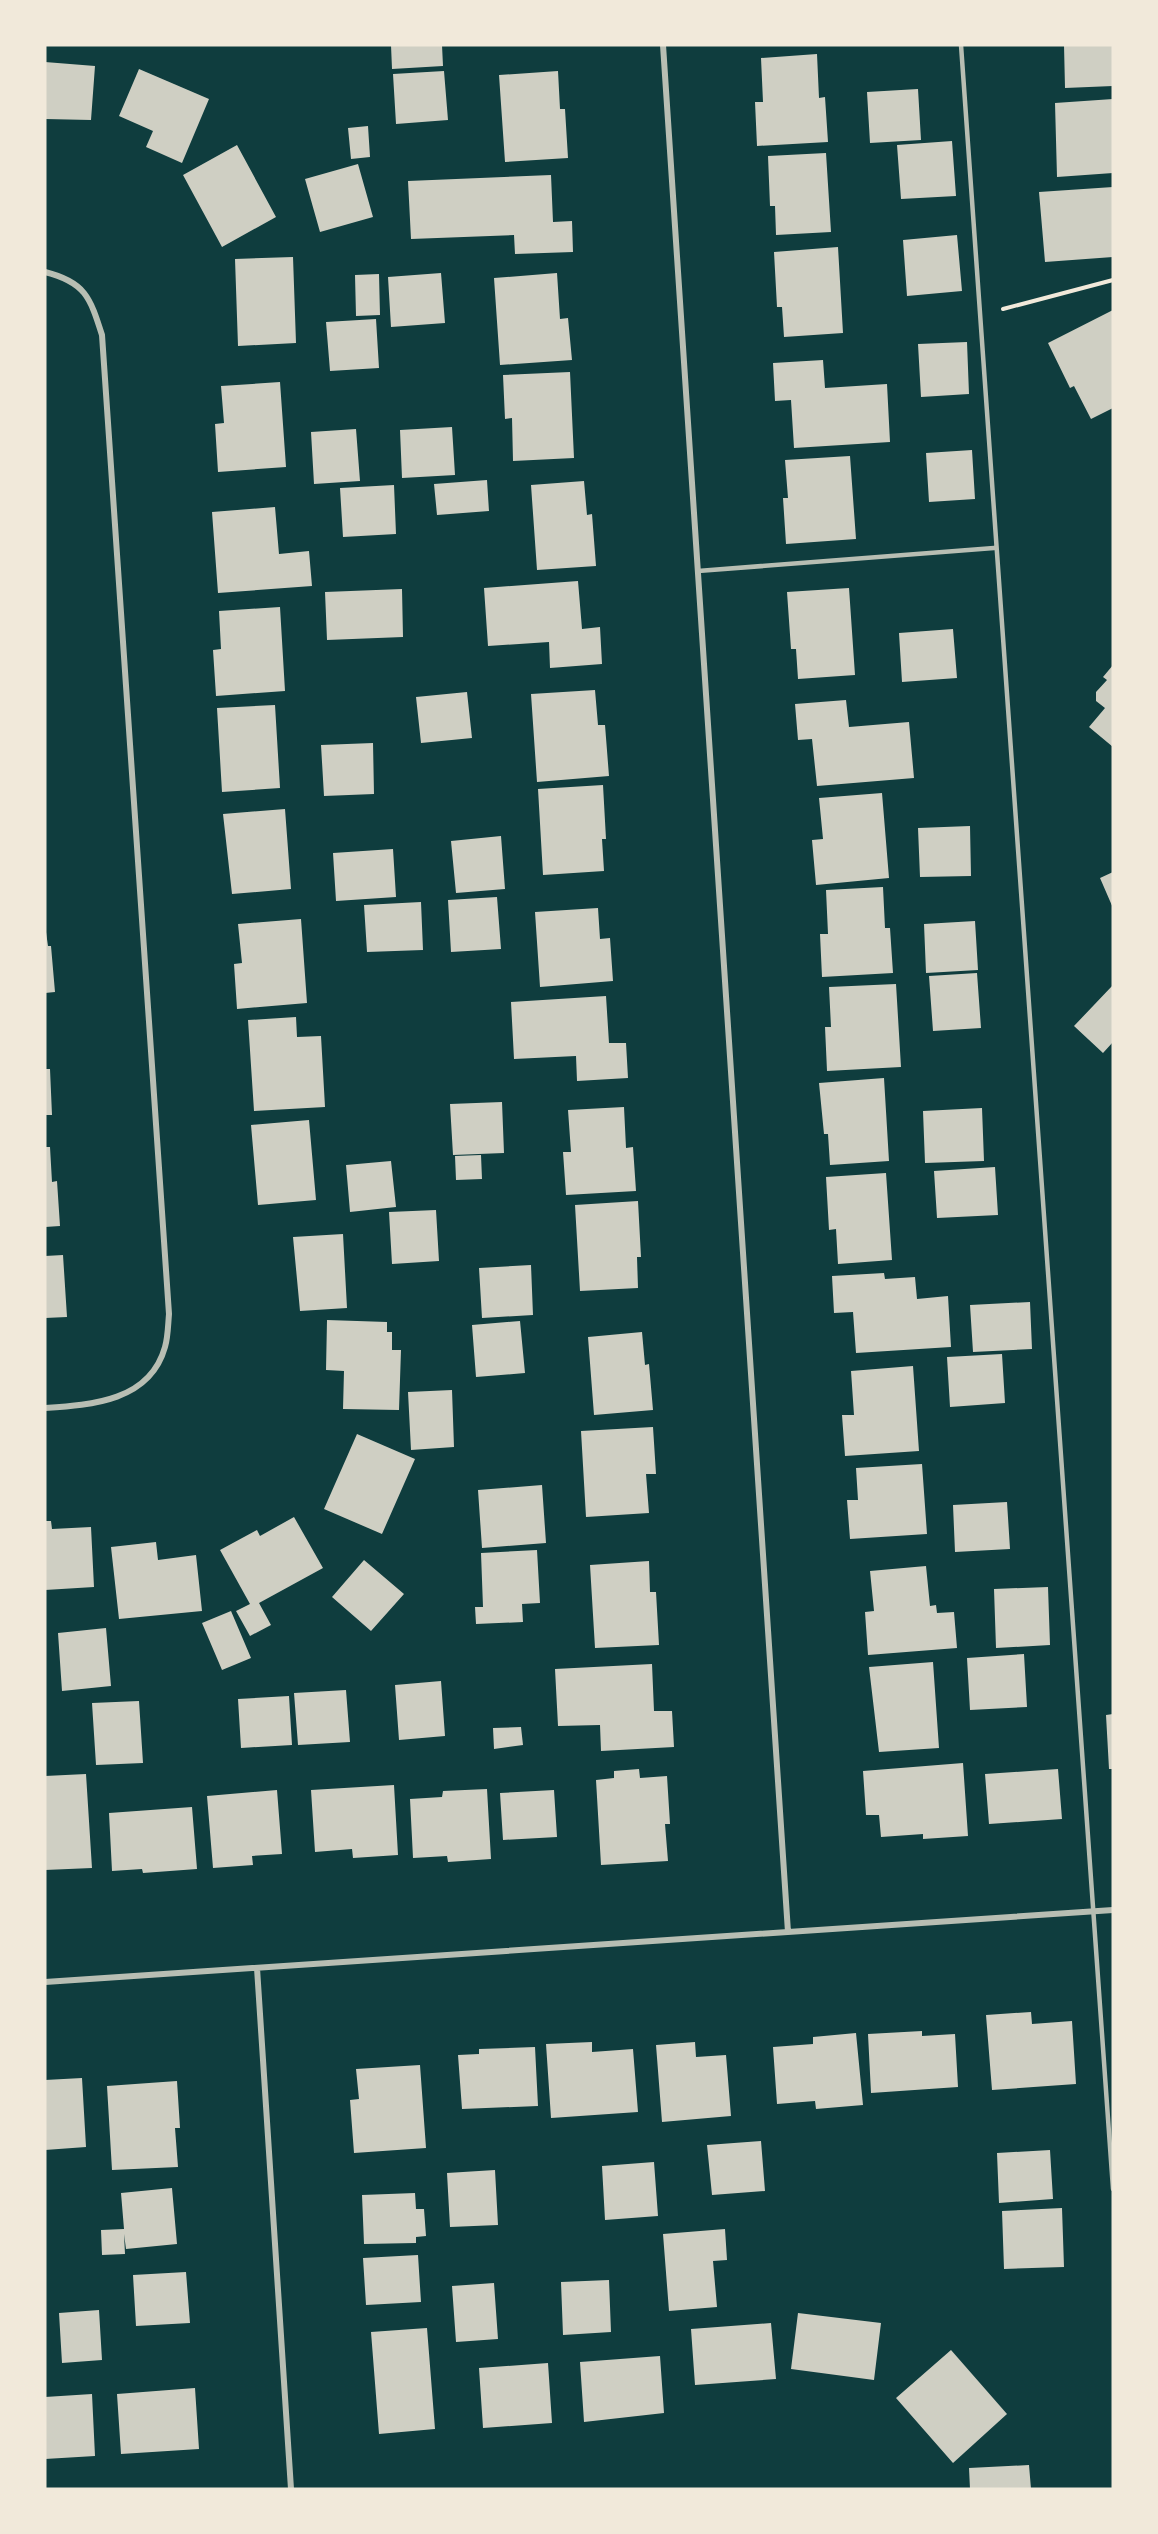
<svg xmlns="http://www.w3.org/2000/svg" width="1158" height="2534" viewBox="0 0 1158 2534" font-family="'Noto Sans',sans-serif">
<style>
.building{fill:#cfcfc3}
.lines{fill:none;stroke-linecap:round;stroke-linejoin:round}
.path{stroke:#f1e9da;stroke-width:4}
.service{stroke:#b8beb3;stroke-width:4.5}
.minor{stroke:#b8beb3;stroke-width:6}
</style>
<rect width="100%" height="100%" fill="#0f3d3e"/>
<path class="building" d="M391,45H442L443,66L392,69Z
M1064,45H1113V86L1065,88Z
M817,54L819,98L825,97L828,142L757,146L755,102H763L761,58Z
M45,62L95,66L91,120L45,119Z
M139,69L209,99L182,163L146,147L153,131L119,116Z
M444,71L448,120L396,124L393,74Z
M558,71L560,109H565L568,158L505,162L499,75Z
M918,89L921,140L870,143L867,92Z
M1113,99V173L1057,177L1055,103Z
M368,126L370,157L351,159L348,128Z
M952,141L956,196L901,199L897,145Z
M237,145L276,217L222,247L183,175Z
M826,153L831,232L776,235L775,206H770L768,156Z
M358,164L373,217L320,232L305,179Z
M551,175L553,222L572,221L573,252L515,254L514,235L411,239L408,181Z
M1113,187V257L1045,262L1039,192Z
M957,235L962,291L907,296L903,240Z
M838,247L843,333L784,337L782,307H777L774,252Z
M293,257L296,343L238,346L235,259Z
M441,273L445,323L391,327L388,277Z
M557,273L560,319L568,318L572,360L500,365L494,278Z
M379,274L380,315L356,316L355,275Z
M1113,310V408L1091,419L1074,386L1070,388L1048,343Z
M376,319L379,368L330,371L326,322Z
M967,342L969,394L921,397L918,344Z
M823,360L825,388L887,384L890,442L794,448L791,400L775,401L773,363Z
M570,372L574,458L513,461L512,418L505,419L503,375Z
M280,382L286,467L218,472L215,424L224,423L221,386Z
M452,427L455,475L402,478L400,430Z
M356,429L360,481L314,484L311,432Z
M972,450L975,499L929,502L926,453Z
M850,456L856,539L786,544L783,498H788L785,460Z
M487,480L489,511L437,515L434,484Z
M584,481L587,515L592,514L596,566L537,570L531,485Z
M394,485L396,534L343,537L340,488Z
M275,507L279,554L309,551L312,586L218,593L212,512Z
M578,581L582,629L600,627L602,664L550,668L549,642L488,646L484,588Z
M849,588L855,675L798,679L796,649H791L787,592Z
M402,589L403,637L327,640L325,592Z
M280,607L285,691L216,696L213,650L221,649L219,611Z
M953,629L957,678L902,682L899,633Z
M1113,665V747L1089,727L1105,708L1096,701V692L1107,680L1103,677Z
M595,690L598,725H605L609,776L537,782L531,694Z
M467,692L472,738L421,743L416,697Z
M846,700L849,727L909,722L914,778L817,786L812,739L798,740L795,704Z
M275,705L280,788L222,792L217,708Z
M373,743L374,794L324,796L321,745Z
M603,785L606,839H602L604,871L543,875L538,789Z
M882,793L889,878L816,885L812,840L823,839L819,798Z
M285,809L291,889L232,894L223,814Z
M970,826L971,876L920,877L918,828Z
M501,836L505,889L456,893L451,841Z
M393,849L396,897L336,901L333,853Z
M1113,872V908L1100,878Z
M883,887L885,928H890L893,973L822,977L820,934H828L826,890Z
M497,897L501,949L451,952L448,900Z
M421,902L423,950L367,952L364,905Z
M598,908L600,939L610,938L613,981L540,987L535,912Z
M301,919L307,1003L237,1009L234,964L242,963L238,924Z
M975,921L978,970L926,973L924,924Z
M45,925L48,946H51L55,992L45,993Z
M977,973L981,1028L933,1031L929,976Z
M896,984L901,1067L827,1071L825,1027H831L829,987Z
M1113,985V1042L1103,1053L1074,1026Z
M606,996L609,1043H626L628,1078L577,1081L576,1056L514,1059L511,1002Z
M296,1017L297,1037L321,1036L325,1107L254,1111L248,1020Z
M45,1069H50L52,1115H45Z
M884,1078L889,1161L830,1165L828,1134H824L819,1083Z
M502,1102L504,1153L453,1155L450,1104Z
M624,1107L626,1148L633,1147L636,1191L566,1195L563,1152H571L568,1110Z
M982,1108L984,1161L925,1163L923,1111Z
M309,1120L316,1200L258,1205L251,1125Z
M45,1147H50L52,1182L57,1181L60,1226L45,1227Z
M481,1155L482,1179L456,1180L455,1156Z
M391,1161L396,1207L350,1212L346,1165Z
M995,1167L998,1215L937,1218L934,1171Z
M886,1173L892,1260L838,1264L836,1229L829,1230L826,1177Z
M638,1201L641,1257H637L638,1288L580,1291L575,1205Z
M436,1210L439,1261L392,1264L389,1212Z
M343,1234L347,1308L300,1311L293,1237Z
M63,1255L67,1317L45,1318V1256Z
M531,1265L533,1315L482,1318L479,1268Z
M884,1273L885,1279L915,1277L917,1299L948,1296L951,1347L856,1353L853,1312L834,1313L832,1276Z
M1030,1302L1032,1349L973,1352L970,1305Z
M327,1320L387,1322V1332H392V1350H401L399,1410L343,1409L344,1371L326,1370Z
M520,1321L525,1373L476,1377L472,1325Z
M642,1332L645,1365L649,1364L653,1410L594,1415L588,1337Z
M1002,1354L1005,1403L950,1407L947,1357Z
M913,1366L919,1451L845,1456L842,1415H854L851,1371Z
M452,1390L454,1447L411,1450L408,1392Z
M653,1427L656,1474H646L649,1513L586,1517L581,1431Z
M357,1434L415,1459L382,1534L324,1509Z
M922,1464L927,1534L850,1539L847,1500H858L856,1468Z
M542,1485L546,1543L482,1548L478,1490Z
M1007,1502L1010,1549L955,1552L953,1505Z
M294,1517L323,1568L259,1603L271,1625L250,1636L236,1611L250,1604L220,1550L257,1530L260,1536Z
M45,1521H51L52,1529L91,1527L94,1587L45,1590Z
M156,1542L158,1560L196,1555L202,1611L119,1619L111,1547Z
M537,1550L540,1603L522,1604L523,1622L476,1624L475,1607H483L481,1553Z
M364,1560L404,1594L371,1631L332,1597Z
M649,1561L650,1592H656L659,1645L595,1648L590,1565Z
M926,1566L930,1606L936,1605L937,1613L954,1612L957,1648L868,1655L865,1612L874,1611L870,1571Z
M1048,1587L1050,1645L996,1648L994,1589Z
M231,1611L251,1658L222,1670L202,1623Z
M106,1628L111,1686L62,1691L58,1633Z
M1024,1654L1027,1707L970,1710L967,1658Z
M933,1662L939,1748L879,1752L869,1667Z
M652,1664L654,1711H672L674,1747L601,1751L600,1725L558,1726L555,1669Z
M441,1681L445,1736L399,1740L395,1685Z
M346,1690L350,1742L298,1745L294,1693Z
M289,1696L292,1745L241,1748L238,1699Z
M139,1701L143,1763L96,1765L92,1703Z
M1113,1714V1769H1109L1106,1715Z
M521,1727L523,1745L494,1749L493,1728Z
M963,1763L968,1836L923,1839V1834L881,1837L879,1815H866L863,1771Z
M639,1769L640,1778L667,1776L670,1824H665L668,1861L601,1865L596,1780L614,1778V1771Z
M1058,1769L1062,1819L989,1824L985,1774Z
M86,1774L92,1868L45,1870V1776Z
M394,1785L398,1855L353,1858L352,1849L315,1852L311,1790Z
M487,1789L491,1859L448,1862L447,1856L413,1858L410,1799L442,1797L443,1791Z
M277,1790L282,1854L252,1856L253,1865L213,1868L207,1796Z
M554,1790L557,1837L503,1840L500,1793Z
M192,1807L197,1869L143,1873L142,1869L112,1871L109,1813Z
M1031,2012L1032,2024L1072,2021L1076,2084L992,2090L986,2015Z
M922,2031V2036L955,2034L958,2087L871,2093L868,2034Z
M856,2033L863,2105L816,2109L815,2101L777,2104L773,2047L813,2044V2037Z
M592,2042V2052L633,2049L638,2112L551,2118L546,2044Z
M695,2042L696,2057L726,2055L731,2116L662,2122L656,2045Z
M535,2047L538,2106L462,2109L458,2055L479,2054V2049Z
M420,2065L426,2148L354,2153L350,2100L359,2099L356,2069Z
M82,2078L86,2147L45,2150V2080Z
M177,2081L180,2128H175L178,2167L112,2170L107,2086Z
M761,2141L765,2191L712,2195L707,2145Z
M1050,2150L1053,2199L999,2203L997,2153Z
M654,2162L658,2216L605,2220L602,2166Z
M495,2170L498,2225L450,2227L447,2173Z
M172,2188L177,2244L126,2249L124,2234L125,2254L102,2255L101,2230L124,2229L121,2193Z
M415,2193L416,2209H424L426,2236L416,2237V2243L364,2244L362,2195Z
M1062,2208L1064,2267L1004,2269L1002,2211Z
M725,2229L727,2260L713,2261L717,2307L669,2311L663,2234Z
M418,2255L421,2302L366,2305L363,2258Z
M186,2272L190,2323L136,2326L133,2275Z
M609,2280L611,2332L563,2335L561,2282Z
M494,2283L498,2339L456,2342L452,2286Z
M99,2310L102,2360L62,2363L59,2313Z
M798,2313L881,2323L874,2380L791,2369Z
M771,2323L776,2379L695,2385L691,2329Z
M427,2328L435,2429L379,2434L371,2332Z
M951,2350L1007,2414L953,2463L896,2398Z
M660,2356L664,2413L584,2422L580,2362Z
M548,2363L552,2423L483,2428L479,2368Z
M195,2388L199,2449L121,2454L117,2394Z
M92,2394L95,2456L45,2459V2397Z
M1029,2465L1031,2489H970L969,2468Z"/>
<g class="lines">
<path class="path" d="M1003,309L1113,280"/>
<path class="service" d="M961,45L1113,2189
M698,571L994,548"/>
<path class="minor" d="M663,45L788,1932
M45,272C85,282 90,297 102,335L169,1314C168,1325 168,1337 165,1347C150,1401 92,1405 45,1408
M257,1968L291,2489
M45,1982L1113,1910"/>
</g>
<rect width="1158" height="2534" fill="none" stroke="#f1e9da" stroke-width="93"/>
</svg>
